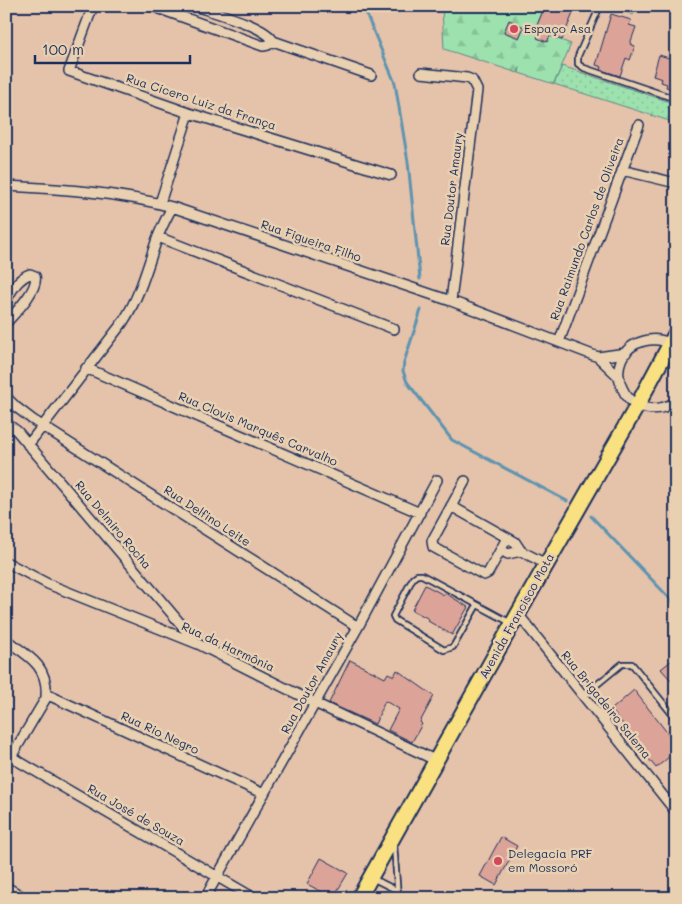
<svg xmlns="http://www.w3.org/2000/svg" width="682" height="904" viewBox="0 0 682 904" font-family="Mali,sans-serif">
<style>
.grass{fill:url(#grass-dots);stroke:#5c8886}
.forest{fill:url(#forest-firs);stroke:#5c8886;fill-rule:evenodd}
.green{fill:#9de2ae;stroke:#5c8886}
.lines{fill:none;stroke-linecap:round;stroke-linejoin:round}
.stream{stroke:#5d94b0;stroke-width:3}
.building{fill:#dca398;stroke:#1b2f5e}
.lane-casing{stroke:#1b2f5e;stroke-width:8}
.street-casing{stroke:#1b2f5e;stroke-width:12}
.primary-casing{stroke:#1b2f5e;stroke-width:18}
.lane{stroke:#e9d0b1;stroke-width:4.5}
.street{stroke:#e9d0b1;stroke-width:9}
.primary{stroke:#f9e181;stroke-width:14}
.poi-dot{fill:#d1495b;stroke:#e9d0b1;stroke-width:2}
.labels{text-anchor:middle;stroke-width:5;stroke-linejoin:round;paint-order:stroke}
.poi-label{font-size:12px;fill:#1b2f5e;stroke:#e9d0b1;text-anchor:start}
.street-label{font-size:12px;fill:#1b2f5e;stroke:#e9d0b1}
</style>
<defs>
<pattern id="grass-dots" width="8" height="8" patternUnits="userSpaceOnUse" patternTransform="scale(1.25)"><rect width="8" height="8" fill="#9de2ae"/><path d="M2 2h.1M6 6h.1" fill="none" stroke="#87c298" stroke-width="1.8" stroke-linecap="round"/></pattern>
<pattern id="forest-firs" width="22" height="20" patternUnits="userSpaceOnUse" patternTransform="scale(1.25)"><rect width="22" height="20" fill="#9de2ae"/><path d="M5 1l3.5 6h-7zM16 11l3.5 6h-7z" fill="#87c298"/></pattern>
</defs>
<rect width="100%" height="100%" fill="#e5c2aa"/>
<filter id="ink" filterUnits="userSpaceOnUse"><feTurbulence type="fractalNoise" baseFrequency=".02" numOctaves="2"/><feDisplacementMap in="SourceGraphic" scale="10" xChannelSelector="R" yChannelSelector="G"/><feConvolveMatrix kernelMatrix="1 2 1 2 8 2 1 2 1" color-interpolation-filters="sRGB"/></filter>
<g filter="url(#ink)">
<path class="grass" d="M562,66L676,104V123L554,84Z"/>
<path class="forest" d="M442,6H545L535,30L540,32L538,38L547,42L550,36L571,44L554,84L519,73L520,67L518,73L444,49ZM509,21L524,27L519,38L504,32Z"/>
<path class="green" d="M616,6H636L633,15L615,8Z"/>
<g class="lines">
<path class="stream" d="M363,6L395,83L408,162L420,279
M421,310L404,362L403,371L407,382L452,440L567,501
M591,516L676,605"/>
</g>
<path class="building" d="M545,6H576L562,40L550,36L547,42L537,38L540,32L535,30Z
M611,14L631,20L629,25L636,27L630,44L635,46L630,60L626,58L620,76L601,70L602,67L596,65Z
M509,20L524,27L519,38L504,32Z
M659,55L676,60L673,68L676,69V90L666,87L667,84L661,82L662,79L653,76Z
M425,585L444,595L445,593L468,607L452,635L428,621L429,619L412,610Z
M676,657V686L661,669Z
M350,660L385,678L388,673L394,676L397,670L434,696L420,722L422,724L412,742L388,730L399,709L385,701L375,724L329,703Z
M634,690L676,744V751L656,768L636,743L638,742L611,710Z
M501,837L517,846L496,885L480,876Z
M321,858L348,873L333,898L307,884Z"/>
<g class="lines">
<g class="lane-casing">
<path id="lane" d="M600,6L578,56V64L584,68L676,99
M477,605L453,647L444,650L395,620L393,616L413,578L417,575H422L511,623
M583,696L622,664H632L676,719
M394,844L398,898
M372,878L398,891"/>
</g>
<g class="street-casing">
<path id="street" d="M93,6L69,71L189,113L391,175
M152,6L263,46L268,45L273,41
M195,6C212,12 266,26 273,41L371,75
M421,73L467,78L472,80L477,90L451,301
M622,170L676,183
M6,186C62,189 118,192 172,207L451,301L598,357L619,377
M160,203L189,113
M158,237L394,329
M6,300C13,289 18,278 30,274L35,276C39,289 15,313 6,323
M559,342L639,125
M674,346C665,340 655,338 644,341C596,353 622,432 676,402
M598,357L626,353
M86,368L420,513
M6,397L16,407L33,420L358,627
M6,423L17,431L196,642
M28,445L123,322C140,296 147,268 157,239C161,228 167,217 172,207
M465,481L432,541L433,547L484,575L488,573L507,538
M451,506L515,542L521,551L546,564
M501,550L508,554L521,551
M6,562L48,584L198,644L315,703L437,761
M518,614L676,812
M6,640C29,656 49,666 46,698L11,757
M46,694L264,794
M6,754L254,898
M6,887L25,898
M205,898L358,627L437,480"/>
</g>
<g class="primary-casing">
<path id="primary" d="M359,898L518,614L637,406L676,333"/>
</g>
<use href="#lane" class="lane"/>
<use href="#street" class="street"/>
<use href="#primary" class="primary"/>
</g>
</g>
<g class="poi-dot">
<circle cx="514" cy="29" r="5"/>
<circle cx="498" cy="861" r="5"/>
</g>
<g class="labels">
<g class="poi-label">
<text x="524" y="33">Espaço Asa</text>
<text x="508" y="858">Delegacia PRF<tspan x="508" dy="14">em Mossoró</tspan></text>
</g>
<g class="street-label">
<text transform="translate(201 102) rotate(18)" y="4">Rua Cícero Luiz da França</text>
<text transform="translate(452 189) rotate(-83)" y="4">Rua Doutor Amaury</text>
<text transform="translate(587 229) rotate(-70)" y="4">Rua Raimundo Carlos de Oliveira</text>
<text transform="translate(311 241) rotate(19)" y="4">Rua Figueira Filho</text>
<text transform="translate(258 429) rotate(23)" y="4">Rua Clovis Marquês Carvalho</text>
<text transform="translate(207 516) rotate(33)" y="4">Rua Delfino Leite</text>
<text transform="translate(113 525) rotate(50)" y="4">Rua Delmiro Rocha</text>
<text transform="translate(517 616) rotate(-61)" y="4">Avenida Francisco Mota</text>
<text transform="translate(228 647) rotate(25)" y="4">Rua da Harmônia</text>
<text transform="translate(312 683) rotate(-61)" y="4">Rua Doutor Amaury</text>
<text transform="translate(606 705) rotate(51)" y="4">Rua Brigadeiro Salema</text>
<text transform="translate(160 733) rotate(25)" y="4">Rua Rio Negro</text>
<text transform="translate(136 815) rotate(30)" y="4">Rua José de Souza</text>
</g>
</g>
<rect width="682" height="904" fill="none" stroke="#e9d0b1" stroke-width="25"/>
<rect x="12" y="12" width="657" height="879" fill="none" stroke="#1b2f5e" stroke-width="2" filter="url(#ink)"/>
<path d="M35 55v8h155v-8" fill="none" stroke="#1b2f5e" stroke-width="2.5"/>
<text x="42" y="55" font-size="15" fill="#1b2f5e" stroke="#e9d0b1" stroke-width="4" paint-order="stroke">100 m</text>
</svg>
